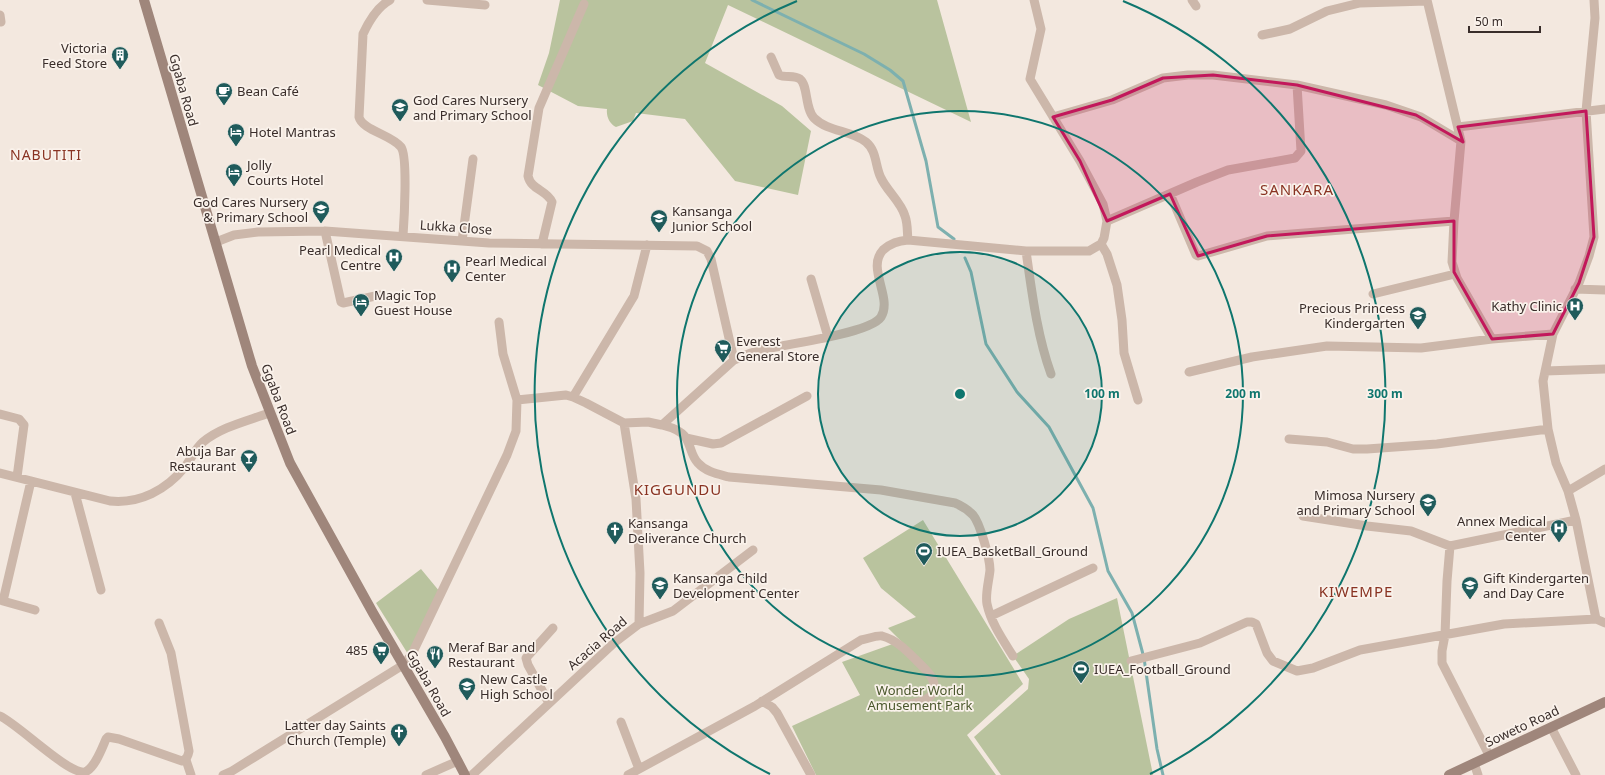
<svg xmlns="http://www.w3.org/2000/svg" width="1605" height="775" viewBox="0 0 1605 775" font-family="'Noto Sans',sans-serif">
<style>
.green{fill:#b9c39e}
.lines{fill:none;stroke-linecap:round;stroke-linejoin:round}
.stream{stroke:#7db0af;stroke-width:3}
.street{stroke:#ccb7aa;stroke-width:9}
.secondary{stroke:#9f867b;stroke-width:10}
.marked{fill:#c2185b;fill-opacity:0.2;stroke:#c2185b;stroke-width:3;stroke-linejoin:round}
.ring{fill:none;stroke:#0f766e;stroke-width:2}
.labels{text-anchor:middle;stroke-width:3.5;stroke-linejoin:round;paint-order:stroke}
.poi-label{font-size:13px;fill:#392d2a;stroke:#faf2eb;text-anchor:start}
.street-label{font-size:13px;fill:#392d2a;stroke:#faf2eb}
.park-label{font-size:13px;fill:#4b582d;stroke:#faf2eb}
.neighbourhood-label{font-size:14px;letter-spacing:1px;fill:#893322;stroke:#faf2eb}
.quarter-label{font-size:15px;letter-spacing:1px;fill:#893322;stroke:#faf2eb}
.centre{fill:#0f766e;stroke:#faf2eb;stroke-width:2}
.ring-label{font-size:12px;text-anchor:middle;font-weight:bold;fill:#0f766e;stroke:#faf2eb;stroke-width:3.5;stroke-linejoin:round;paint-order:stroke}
</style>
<rect width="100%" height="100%" fill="#f3e8df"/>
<path class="green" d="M560,0H937L971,122L728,5L705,63L782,106L811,131L798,195L735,181L685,119L636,113L633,121L616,127C610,124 606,117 607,109L578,106L538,85L549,53Z
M923,520L1023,684L967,735L996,775H816L792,726L860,695L842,662L901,641L888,628L916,617L881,588L863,558Z
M421,569L440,592L408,654L376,603Z
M1117,598L1153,775H1001L974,737L1028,689L1029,679L1013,656L1069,619Z"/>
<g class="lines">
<path class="stream" d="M752,0L864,54L890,70L903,81L926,161L938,227L954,239
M965,258L971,272L986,344L1017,392L1049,427L1093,508L1108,571L1132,613L1144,658L1157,749L1163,775"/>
<path class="street" d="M390,0C377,7 369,21 363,34L359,117C362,130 392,135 401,147C408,156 404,222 403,236
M427,0L485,5
M1192,0L1196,6
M1427,0L1461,141L1454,221L1452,262L1457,278L1492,339
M1594,0L1595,18L1586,111L1594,237L1589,256L1579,283L1553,334L1543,381L1548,429L1556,463L1568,491L1576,520L1596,619L1605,623
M0,15L1,22
M1262,35L1290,29L1327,11L1360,3L1427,1
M771,57L779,75C785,78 794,75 800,79C808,85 805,109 814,118C828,132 851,130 866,142C877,151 875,166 881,178C887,191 901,202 905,216C908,224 907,233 908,240
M1053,117L1112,100L1163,78L1188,75H1213L1297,85L1386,105L1421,117L1461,141
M1458,127L1605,109
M1170,194L1196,255L1198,256L1267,236L1454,221
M1107,221L1197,182L1228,170L1295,158L1301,151L1297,85
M325,231L341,302L343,303L380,295
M462,241L473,159
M216,242L234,235L258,232L325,231L489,243L697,246L707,251L711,259L734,360
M542,244L552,202C547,190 531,190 528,176L539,108L584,4
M1101,244L1107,254L1117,285L1122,320L1124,353L1138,400
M1026,251C1032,293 1037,335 1051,374
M811,279L828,337
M1575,289L1605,290
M1373,294L1455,274
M1545,371L1605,369
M1189,372L1252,357L1327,346L1421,348L1492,339L1553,334
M573,397L634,296L647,245
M517,400L566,395L573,397L586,403L624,423L648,422L662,425L734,360L751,353L764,349C786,345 871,333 881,317C893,298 866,268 883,250C891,243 898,241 908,240L1026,251H1089L1101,244L1104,238L1107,221L1103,204L1080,161L1030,79L1041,29L1034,0
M0,414L19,419L24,425L17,477
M624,423L636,499L640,573L639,624
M662,425C670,427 681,430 686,438C691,446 691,456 698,463C706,472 718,474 729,477L881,490L955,503C962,506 968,510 973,515C980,523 990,559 990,570C989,581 985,594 987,604C991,623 1003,640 1013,656
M686,438L713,444L721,443L807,396
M1289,439L1327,442L1353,449H1367L1437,444L1548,429
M0,473L110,501C140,504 166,490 185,467C191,459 195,449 203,442C221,427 247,421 269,413
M31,481L3,601L35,610
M1568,491L1605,469
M75,493L101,590
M1303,516L1367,526L1411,531L1450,546L1576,520
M1450,546L1447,581L1445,635L1442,651V663L1489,755
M991,616L1093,568
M1131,661L1200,643L1247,622H1252L1256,624L1267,653L1273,661L1297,671L1313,668L1360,650L1504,624L1596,619
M762,701L772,707L777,713L811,775
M549,703L528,665L526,658L553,628
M0,716C18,724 69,775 85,772C95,768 102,748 106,739L108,737L119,739L182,761C187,759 188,756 189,751L171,653L159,623
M621,722L639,769
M1551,727L1576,775
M186,760L191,775
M1474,763L1478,775
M223,775L232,771L403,665L412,654L507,455L516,431L517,400L503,354L499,322
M426,775L458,761
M472,775L614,643L639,624L673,611L753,550
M628,775L755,706L861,640C867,639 877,635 882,636C897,640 907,651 917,661C922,666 929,672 932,678C944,704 906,705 890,705"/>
<path class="secondary" d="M144,0L252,366L290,463L373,613L445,737L465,775
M1449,775L1605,702"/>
</g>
<path class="marked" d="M1213,75L1297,85L1416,115L1463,142L1458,127L1586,111L1594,237L1579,283L1553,334L1492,339L1454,272V221L1267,236L1198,256L1170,194L1107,221L1080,161L1053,117L1112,100L1163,78Z"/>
<circle cx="960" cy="394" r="142" fill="#0f766e" fill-opacity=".12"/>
<g class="ring">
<circle cx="960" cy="394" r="142"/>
<circle cx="960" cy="394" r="283"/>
<path d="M770 774A425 425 0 0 1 797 1M1123 1A425 425 0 0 1 1150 774"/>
</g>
<defs>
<g id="building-pin" transform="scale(0.9)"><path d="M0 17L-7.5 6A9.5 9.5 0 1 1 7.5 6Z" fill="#1f5b5b" stroke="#faf2eb"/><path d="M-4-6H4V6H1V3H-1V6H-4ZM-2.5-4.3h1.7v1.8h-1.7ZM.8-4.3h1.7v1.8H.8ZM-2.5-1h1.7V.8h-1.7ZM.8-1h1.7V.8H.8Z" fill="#fff"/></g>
<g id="cafe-pin" transform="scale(0.9)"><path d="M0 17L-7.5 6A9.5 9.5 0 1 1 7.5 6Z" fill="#1f5b5b" stroke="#faf2eb"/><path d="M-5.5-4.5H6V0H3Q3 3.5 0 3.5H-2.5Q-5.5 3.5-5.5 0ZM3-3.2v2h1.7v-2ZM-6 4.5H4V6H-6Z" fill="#fff"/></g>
<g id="school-pin" transform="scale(0.9)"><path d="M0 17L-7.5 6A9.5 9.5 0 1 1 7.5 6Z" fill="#1f5b5b" stroke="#faf2eb"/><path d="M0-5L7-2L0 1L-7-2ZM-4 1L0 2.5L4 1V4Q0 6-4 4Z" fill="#fff"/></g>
<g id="hotel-pin" transform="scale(0.9)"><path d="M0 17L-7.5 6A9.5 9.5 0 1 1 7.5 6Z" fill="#1f5b5b" stroke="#faf2eb"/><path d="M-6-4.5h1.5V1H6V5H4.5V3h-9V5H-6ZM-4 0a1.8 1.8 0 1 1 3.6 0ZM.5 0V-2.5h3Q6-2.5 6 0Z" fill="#fff"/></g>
<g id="hospital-pin" transform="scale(0.9)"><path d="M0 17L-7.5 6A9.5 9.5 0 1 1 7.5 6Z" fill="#1f5b5b" stroke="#faf2eb"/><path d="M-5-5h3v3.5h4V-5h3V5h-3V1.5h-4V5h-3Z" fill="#fff"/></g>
<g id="supermarket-pin" transform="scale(0.9)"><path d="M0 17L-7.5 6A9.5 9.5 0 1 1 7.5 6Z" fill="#1f5b5b" stroke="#faf2eb"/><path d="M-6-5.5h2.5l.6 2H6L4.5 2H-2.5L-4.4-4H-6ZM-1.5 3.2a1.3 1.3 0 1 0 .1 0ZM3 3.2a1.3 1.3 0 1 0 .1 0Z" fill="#fff"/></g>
<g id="bar-pin" transform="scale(0.9)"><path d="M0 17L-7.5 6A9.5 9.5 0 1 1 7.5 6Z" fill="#1f5b5b" stroke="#faf2eb"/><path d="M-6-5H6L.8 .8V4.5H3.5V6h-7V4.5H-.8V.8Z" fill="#fff"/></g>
<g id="church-pin" transform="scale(0.9)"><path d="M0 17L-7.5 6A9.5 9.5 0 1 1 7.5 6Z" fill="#1f5b5b" stroke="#faf2eb"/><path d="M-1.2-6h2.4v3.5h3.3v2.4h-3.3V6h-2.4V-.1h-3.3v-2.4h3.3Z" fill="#fff"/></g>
<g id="stadium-pin" transform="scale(0.9)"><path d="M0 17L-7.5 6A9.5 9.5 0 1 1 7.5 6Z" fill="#1f5b5b" stroke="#faf2eb"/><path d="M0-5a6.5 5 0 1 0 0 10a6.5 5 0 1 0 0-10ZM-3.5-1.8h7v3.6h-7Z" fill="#fff"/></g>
<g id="restaurant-pin" transform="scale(0.9)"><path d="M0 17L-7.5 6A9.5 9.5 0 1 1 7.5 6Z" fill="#1f5b5b" stroke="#faf2eb"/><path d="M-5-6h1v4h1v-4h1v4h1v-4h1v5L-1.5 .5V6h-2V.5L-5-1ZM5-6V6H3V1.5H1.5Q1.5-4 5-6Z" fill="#fff"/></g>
</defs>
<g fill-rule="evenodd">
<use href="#building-pin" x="120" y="55"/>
<use href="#cafe-pin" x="224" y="91"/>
<use href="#school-pin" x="400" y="107"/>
<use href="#hotel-pin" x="236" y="132"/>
<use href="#hotel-pin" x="234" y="172"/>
<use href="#school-pin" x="321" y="209"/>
<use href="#school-pin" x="659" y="218"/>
<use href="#hospital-pin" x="394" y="257"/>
<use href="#hospital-pin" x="452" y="268"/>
<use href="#hotel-pin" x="361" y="302"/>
<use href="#hospital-pin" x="1575" y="306"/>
<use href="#school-pin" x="1418" y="315"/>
<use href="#supermarket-pin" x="723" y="348"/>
<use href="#bar-pin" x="249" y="458"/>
<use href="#school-pin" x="1428" y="502"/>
<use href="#hospital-pin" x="1559" y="528"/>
<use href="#church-pin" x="615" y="530"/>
<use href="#stadium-pin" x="924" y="551"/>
<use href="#school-pin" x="660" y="585"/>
<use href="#school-pin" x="1470" y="585"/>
<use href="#supermarket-pin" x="381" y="650"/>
<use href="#restaurant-pin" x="435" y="654"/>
<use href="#stadium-pin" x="1081" y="669"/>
<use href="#school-pin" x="467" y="686"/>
<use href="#church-pin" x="399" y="732"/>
</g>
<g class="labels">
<g class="poi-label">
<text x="107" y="53" text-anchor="end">Victoria<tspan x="107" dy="15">Feed Store</tspan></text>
<text x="237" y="96">Bean Café</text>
<text x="413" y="105">God Cares Nursery<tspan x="413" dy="15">and Primary School</tspan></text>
<text x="249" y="137">Hotel Mantras</text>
<text x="247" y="170">Jolly<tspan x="247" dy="15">Courts Hotel</tspan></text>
<text x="308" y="207" text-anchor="end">God Cares Nursery<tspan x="308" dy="15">&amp; Primary School</tspan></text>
<text x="672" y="216">Kansanga<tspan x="672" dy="15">Junior School</tspan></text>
<text x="381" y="255" text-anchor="end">Pearl Medical<tspan x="381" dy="15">Centre</tspan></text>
<text x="465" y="266">Pearl Medical<tspan x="465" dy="15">Center</tspan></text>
<text x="374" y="300">Magic Top<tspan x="374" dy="15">Guest House</tspan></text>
<text x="1562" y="311" text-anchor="end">Kathy Clinic</text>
<text x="1405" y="313" text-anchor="end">Precious Princess<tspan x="1405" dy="15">Kindergarten</tspan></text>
<text x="736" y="346">Everest<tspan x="736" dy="15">General Store</tspan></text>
<text x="236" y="456" text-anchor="end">Abuja Bar<tspan x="236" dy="15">Restaurant</tspan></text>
<text x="1415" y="500" text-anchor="end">Mimosa Nursery<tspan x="1415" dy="15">and Primary School</tspan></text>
<text x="1546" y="526" text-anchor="end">Annex Medical<tspan x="1546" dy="15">Center</tspan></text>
<text x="628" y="528">Kansanga<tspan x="628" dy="15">Deliverance Church</tspan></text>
<text x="937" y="556">IUEA_BasketBall_Ground</text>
<text x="673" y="583">Kansanga Child<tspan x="673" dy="15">Development Center</tspan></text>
<text x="1483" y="583">Gift Kindergarten<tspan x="1483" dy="15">and Day Care</tspan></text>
<text x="448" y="652">Meraf Bar and<tspan x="448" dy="15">Restaurant</tspan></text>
<text x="368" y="655" text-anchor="end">485</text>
<text x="1094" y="674">IUEA_Football_Ground</text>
<text x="480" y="684">New Castle<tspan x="480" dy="15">High School</tspan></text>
<text x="386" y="730" text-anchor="end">Latter day Saints<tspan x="386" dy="15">Church (Temple)</tspan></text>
</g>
<g class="street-label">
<text transform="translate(184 90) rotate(74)" y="5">Ggaba Road</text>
<text transform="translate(456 227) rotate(4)" y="5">Lukka Close</text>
<text transform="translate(279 399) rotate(69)" y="5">Ggaba Road</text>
<text transform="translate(597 643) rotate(-41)" y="5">Acacia Road</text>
<text transform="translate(429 683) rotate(60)" y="5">Ggaba Road</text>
<text transform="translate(1522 726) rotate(-25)" y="5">Soweto Road</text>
</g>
<g class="park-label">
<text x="920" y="695">Wonder World<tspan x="920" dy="15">Amusement Park</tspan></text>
</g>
<g class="neighbourhood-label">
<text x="46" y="160">NABUTITI</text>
</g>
<g class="quarter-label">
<text x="1297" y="195">SANKARA</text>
<text x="678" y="495">KIGGUNDU</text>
<text x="1356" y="597">KIWEMPE</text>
</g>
</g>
<circle cx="960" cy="394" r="6" class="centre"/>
<g class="ring-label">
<text x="1102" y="398">100 m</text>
<text x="1243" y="398">200 m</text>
<text x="1385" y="398">300 m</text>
</g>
<path d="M1469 26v6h71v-6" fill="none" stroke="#392d2a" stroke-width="2"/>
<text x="1475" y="26" font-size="12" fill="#392d2a" stroke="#faf2eb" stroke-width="3" paint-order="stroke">50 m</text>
</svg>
